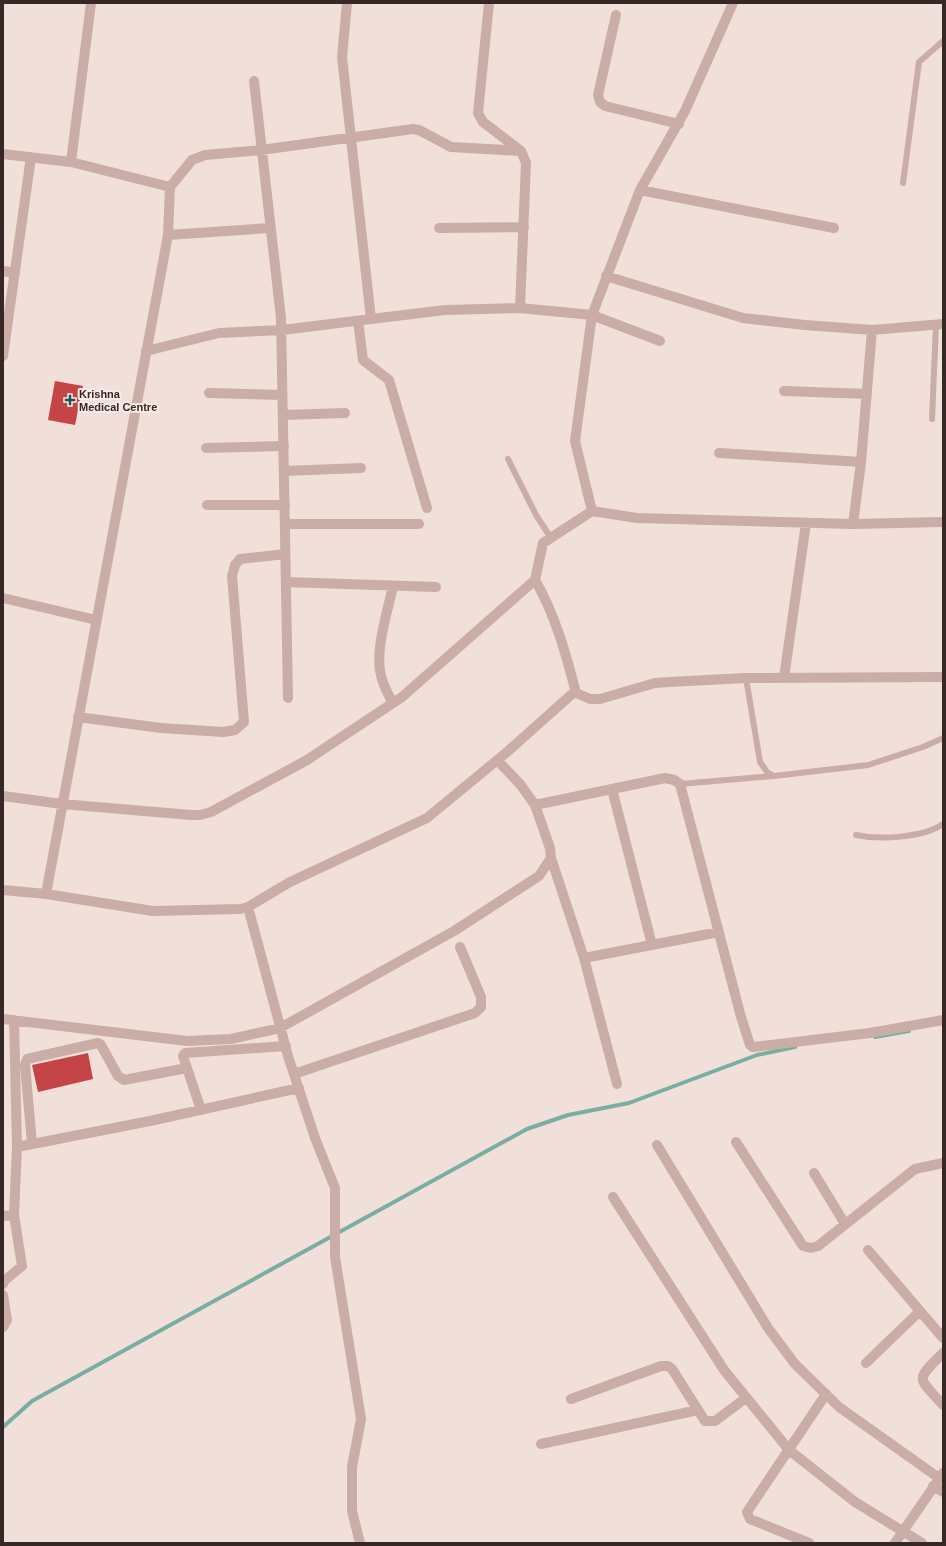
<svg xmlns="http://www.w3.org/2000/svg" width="946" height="1546" viewBox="0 0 946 1546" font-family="Helvetica,sans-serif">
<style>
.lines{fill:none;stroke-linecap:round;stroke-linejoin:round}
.stream{stroke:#79aea2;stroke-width:4}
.building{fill:#c54446}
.service{stroke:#c9ada6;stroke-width:6}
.minor{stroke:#c9ada6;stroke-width:10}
.poi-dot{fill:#1d564b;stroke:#f9ebe6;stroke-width:1.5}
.labels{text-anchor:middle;stroke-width:4;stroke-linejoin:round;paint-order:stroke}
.poi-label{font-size:11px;font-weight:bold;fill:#352827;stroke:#f9ebe6;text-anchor:start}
</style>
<rect width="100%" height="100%" fill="#f1e0da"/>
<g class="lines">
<path class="stream" d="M875,1037L909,1031
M3,1427L32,1401L527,1129L568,1115L629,1103L757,1055L795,1047"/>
</g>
<path class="building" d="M55,381L83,386L75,425L48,420Z
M88,1053L93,1079L38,1092L32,1065Z"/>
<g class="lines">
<path class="service" d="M903,183L919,62L943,41
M932,419L936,325
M508,459L536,515L551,538
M746,678L760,762L767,772L774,776L868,765L923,747L943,738
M680,784L774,776
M856,835C880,840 922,838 943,824"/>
<path class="minor" d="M347,3L342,57L371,319L445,310L520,308L592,315L660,341
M489,3L478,113L483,122L521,151L526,163L520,308
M616,15L598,95L600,102L605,106L679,124
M254,81L281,318L288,698
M3,154L71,162L170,187L168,235L46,894
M71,162L91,3
M170,187L192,160L205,155L261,150L413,129L419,130L451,147L521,151
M640,190L834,228
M439,228L524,227
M168,235L270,228
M3,271L15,273
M606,276L743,318L805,325L872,330L943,324
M358,321L363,360L389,380L427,508
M146,351L219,333L282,330L371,319
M3,356L31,157
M784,391L867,394
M209,393L282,395
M283,415L345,413
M206,448L284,446
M719,453L861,462
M284,471L361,468
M207,505H285
M592,511L575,441L592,315L640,190L685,111L733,3
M285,524H419
M853,524L861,462L872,330
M286,582L436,587
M3,598L96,620
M784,678L806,523
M576,693C566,654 555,614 535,580L543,543L592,511L637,518L853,524L943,522
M393,703C387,693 382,683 380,671C376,646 388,610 393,586
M78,717L161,728L223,732L235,730L244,722L232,576L235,565L240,559L285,554
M612,789L652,945
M3,796L62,804L191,815H200L211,812L307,760L402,697L535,580
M535,805L665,778L674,780L680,784L741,1017L750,1045L753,1047L870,1033L943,1020
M551,858L584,958L617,1084
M3,890L46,894L153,911L240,909L248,907L290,882L427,818L507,752L572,694L576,693L590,699H600L655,683L669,682L746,678L943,677
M248,907L288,1056L315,1138L335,1188V1257L361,1419L352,1467V1511L360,1543
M584,958L719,932
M3,1019L187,1041L231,1039L280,1028L454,931L539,876L551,858L550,848L535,805L520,784L497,760
M14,1020L17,1147
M294,1074L475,1013L481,1007V997L460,947
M201,1110L183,1056L185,1053L286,1046
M736,1142L803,1246L811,1248L818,1246L915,1169L943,1163
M32,1143L25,1065L27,1059L98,1043L101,1045L118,1076L124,1080L187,1068
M657,1145L768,1328L795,1364L839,1407L939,1478
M814,1173L845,1224
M613,1197L724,1370L789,1450L855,1502L922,1543
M3,1216L14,1215L17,1147L150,1121L299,1088
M868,1250L943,1338
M3,1284L4,1281L22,1266L14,1215
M3,1295L7,1320L3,1327
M943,1353C915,1381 917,1376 943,1405
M866,1363L920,1311
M571,1399L661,1366H668L672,1369L705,1421H715L746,1398
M541,1444L698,1410
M933,1486L943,1492
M809,1543L750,1519L747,1512L826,1394
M895,1543L943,1473"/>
</g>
<path class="poi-dot" d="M68 394h4v4h4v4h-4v4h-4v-4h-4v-4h4z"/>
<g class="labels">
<g class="poi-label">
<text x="79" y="398">Krishna<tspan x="79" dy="13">Medical Centre</tspan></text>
</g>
</g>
<rect width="946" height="1546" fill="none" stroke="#352827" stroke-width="8"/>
</svg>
